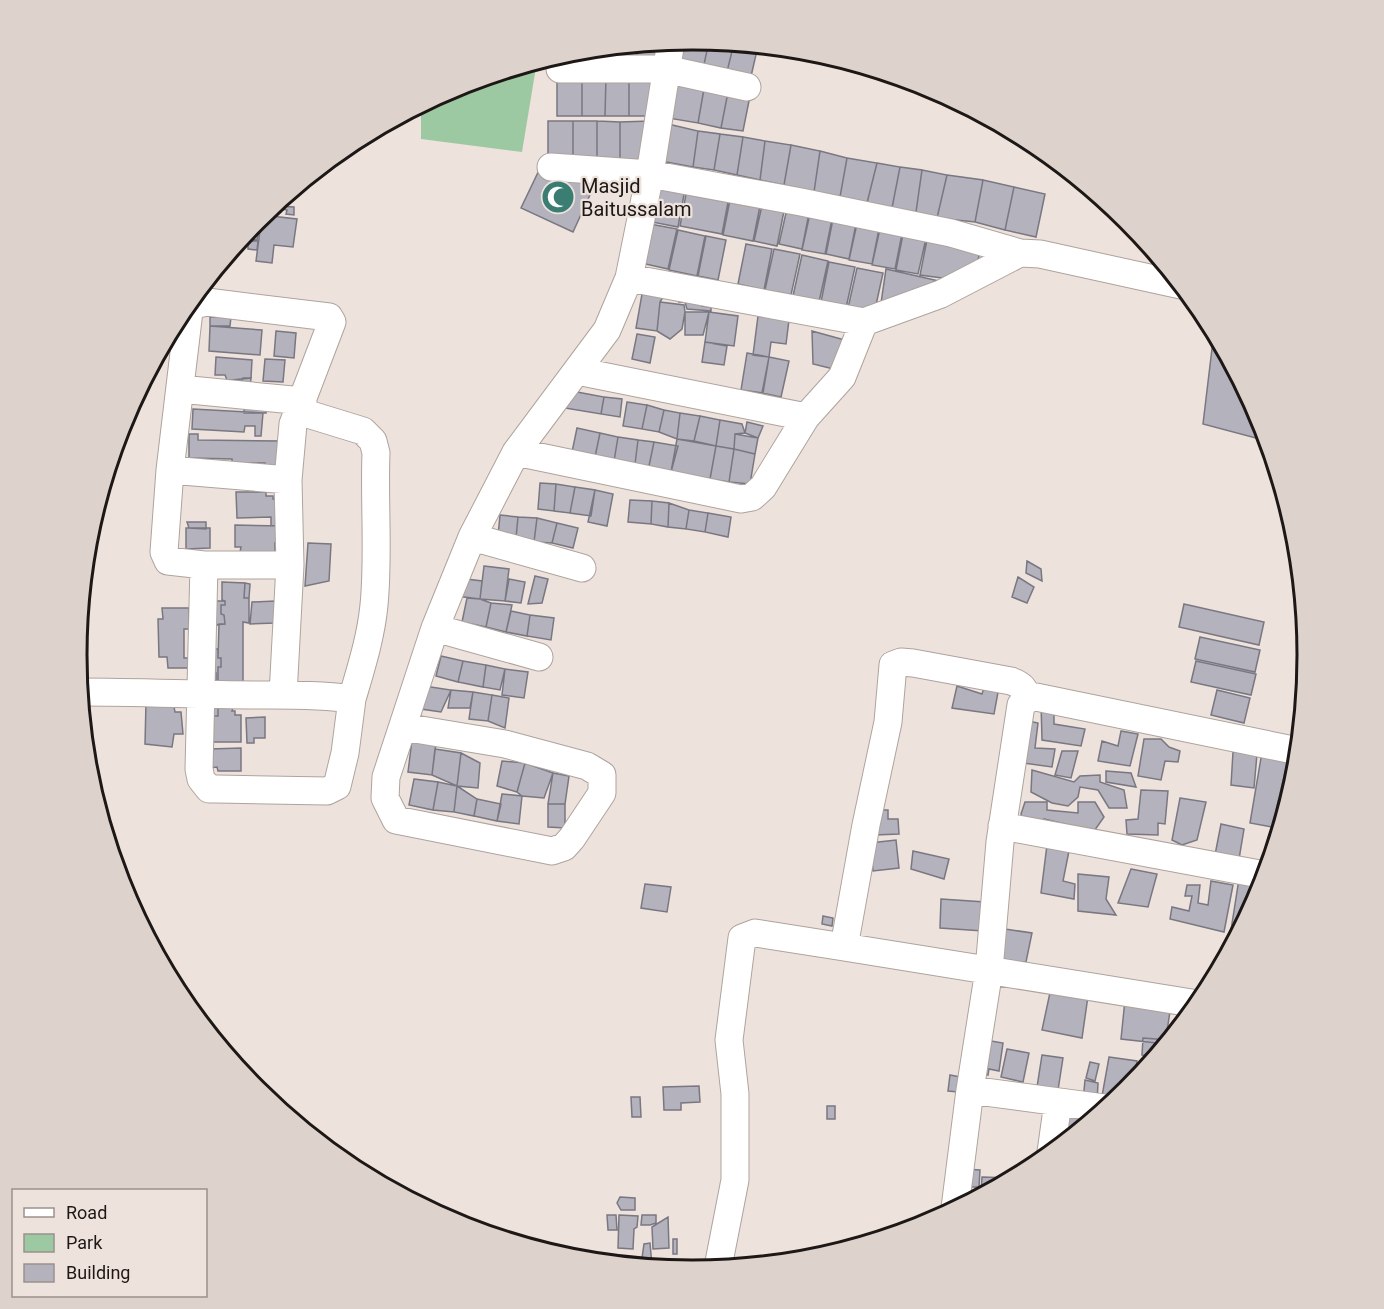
<svg xmlns="http://www.w3.org/2000/svg" width="1384" height="1309" viewBox="0 0 1384 1309" font-family="Roboto,sans-serif">
<style>
.green{fill:#9dc9a2}
.building{fill:#b4b2bd;stroke:#797781;stroke-width:1.5}
.lines{fill:none;stroke-linecap:round;stroke-linejoin:round}
.minor-casing{stroke:#aea39d;stroke-width:29}
.minor{stroke:#fff;stroke-width:27}
.labels{text-anchor:middle;stroke-width:4.5;stroke-linejoin:round;paint-order:stroke}
.poi-label{font-size:20px;fill:#1d1816;stroke:#eee2dc;text-anchor:start}
.rim{fill:none;stroke:#1d1816;stroke-width:3}
</style>
<rect width="100%" height="100%" fill="#eee2dc"/>
<path class="green" d="M537,61L522,152L421,139V105L457,86Z"/>
<path class="building" d="M692,39L709,41L702,74L673,68L679,40Z
M667,41V58L637,57V44Z
M709,41L734,43L725,80L702,74Z
M734,43L758,46L749,85L725,80Z
M637,44V57H614V47Z
M614,47V57H592V49Z
M592,49V57H562V54L572,51Z
M557,76H582V116H557Z
M582,76L606,77L605,116H582Z
M606,77H629V116H605Z
M629,77H655V116H629Z
M675,77L705,83L698,123L668,118Z
M705,83L729,87L721,128L698,123Z
M729,87L751,91L743,131L721,128Z
M548,121H573V161L548,160Z
M573,121H597V161H573Z
M597,121L620,122V161H597Z
M651,121L646,161H620V122Z
M668,124L698,131L693,167L661,161Z
M698,131L720,134L714,170L693,167Z
M720,134L743,137L737,175L714,170Z
M743,137L765,141L760,180L737,175Z
M765,141L791,145L784,185L760,180Z
M791,145L820,151L814,192L784,185Z
M820,151L847,158L840,197L814,192Z
M847,158L877,163L867,203L840,197Z
M543,162L594,186L573,232L521,208Z
M877,163L900,167L892,208L867,203Z
M900,167L922,170L916,212L892,208Z
M922,170L947,175L937,218L916,212Z
M947,175L983,180L975,222L937,218Z
M983,180L1014,187L1005,230L975,222Z
M659,184L685,189L678,227L652,222Z
M1014,187L1045,194L1036,237L1005,230Z
M687,189L729,197L722,234L680,226Z
M731,195L761,201L753,241L723,235Z
M763,201L785,206L777,246L754,241Z
M788,204L810,208L802,249L779,244Z
M274,206L294,207V215L286,214L287,210L281,209V212H271Z
M811,209L833,214L825,254L802,250Z
M834,214L857,219L849,259L826,254Z
M262,215L297,219L293,247L274,245L272,263L256,261Z
M261,216L257,240L250,239L252,225Z
M858,219L880,224L872,264L849,260Z
M650,224L677,229L668,269L641,263Z
M881,224L903,229L895,269L872,265Z
M904,229L927,234L918,274L896,270Z
M678,230L705,236L697,276L669,270Z
M928,235L981,248L977,264L942,278L920,275Z
M706,236L726,240L718,280L698,276Z
M248,241H258L257,250L248,249Z
M746,244L772,249L764,290L738,284Z
M774,249L800,254L791,295L765,290Z
M802,255L828,261L819,302L793,296Z
M829,262L855,267L846,308L821,302Z
M857,268L883,273L874,314L848,308Z
M886,269L939,281L880,310Z
M642,294L663,297L660,302L657,331L636,328Z
M680,296L703,298L702,306L711,307V311L687,309L685,302H679Z
M660,302L684,305L685,312L682,329L670,339L657,331Z
M685,312H709L703,335H685Z
M709,312L738,316L734,346L705,342Z
M758,316L789,320L786,344L771,342L769,357L753,355Z
M210,317H231L230,326H210Z
M210,326L262,330L260,355L209,351Z
M276,331L296,333L294,358L274,356Z
M812,331L852,342L842,371L813,364Z
M1214,332L1261,419L1267,441L1203,424Z
M637,334L655,337L650,363L632,359Z
M705,342L727,346L724,365L702,362Z
M747,353L769,357L763,393L741,390Z
M216,357L252,360L251,378H243L242,381L232,380H227L225,375H215Z
M769,357L789,361L781,397L762,393Z
M265,359L285,360L283,382L263,381Z
M251,378L250,389L233,387L232,380Z
M577,392L604,397L601,414L565,408Z
M604,397L622,399L620,417L601,414Z
M244,401L266,408V413H244Z
M627,402L647,405L642,429L623,426Z
M647,405L664,410L659,432L642,429Z
M193,409L263,413L261,436H255V426H245L244,432L192,429Z
M664,410L680,413L677,439L659,432Z
M680,413L700,416L694,441L677,439Z
M700,416L720,420L716,446L694,441Z
M720,420L742,424L745,433L735,434L734,449L716,446Z
M747,422L763,426L758,438L745,433Z
M577,428L600,433L595,457L572,452Z
M600,433L618,437L614,461L595,457Z
M189,434H198V440L281,441L280,467H265V463H232V459L189,458Z
M735,434L758,438L755,454L734,449Z
M618,437L638,440L635,464L614,461Z
M677,439L716,446L710,479L671,472Z
M638,440L654,442L649,466L635,464Z
M654,442L678,446L671,472L649,466Z
M716,446L734,449L729,482L710,479Z
M734,449L755,454L750,484L729,482Z
M540,483L556,484L554,511L538,509Z
M556,484L575,487L570,513L554,511Z
M575,487L595,490L591,516L570,513Z
M595,490L613,494L607,526L588,522Z
M236,492H266V496H273V499H281V525L271,526V517L237,518Z
M630,500L652,501L651,524L628,522Z
M652,501L669,503L668,527L651,524Z
M669,503L689,510L686,529L668,527Z
M689,510L708,513L705,532L686,529Z
M708,513L731,517L728,537L705,532Z
M500,515L518,517L516,538L498,536Z
M518,517L537,518L534,542L516,538Z
M537,518L557,523L552,543L534,542Z
M187,522H206V529L189,528Z
M557,523L578,528L573,548L552,543Z
M235,525L285,526L284,543H275V552H240L241,547H235Z
M186,528H210V548L186,549Z
M308,543L331,544L329,581L305,586Z
M1027,561L1041,569L1042,581L1026,573Z
M85,566L87,594H82Z
M484,566L509,569L505,601L480,599Z
M535,576L548,579L542,603L528,604Z
M1018,577L1034,587L1027,603L1012,597Z
M458,578L482,581L480,599L456,596Z
M509,579L525,582L521,603L505,601Z
M222,582L245,583L244,598H249V623L243,622V686H222V681H218V667H221V658H218L219,624H225L224,615L221,614V605H225V601L222,600Z
M245,583L250,584L249,598H244Z
M467,598L480,599L491,603L486,627L462,622Z
M213,601H225V605H221V614L224,615L225,624L213,625Z
M275,601V623L250,624L252,602Z
M491,603L512,605L506,632L486,627Z
M1184,604L1264,622L1259,645L1179,627Z
M162,608H189V629H184V658H189V668H168L167,657H159L158,619H163Z
M511,611L530,615L527,636L506,632Z
M530,615L554,618L551,640L527,636Z
M1200,637L1260,650L1255,672L1195,659Z
M213,649H218V658H221V667H218V681H222L216,683V673H213Z
M77,650H81L80,681H79Z
M441,656L463,661L458,682L436,676Z
M463,661L486,665L483,687L458,682Z
M1196,661L1256,674L1251,695L1191,682Z
M486,665L505,669L500,690L483,687Z
M505,669L528,672L524,698L502,695Z
M986,682L999,687L994,714L952,708L957,686L982,694Z
M424,686L451,690L441,712L421,709Z
M451,690L473,692L470,708H448Z
M1217,690L1250,698L1244,723L1211,715Z
M473,692L492,695L488,721L469,719Z
M492,695L509,698L505,728L488,721Z
M146,702H173L175,712H181L183,734H174L172,747L145,744Z
M1041,703L1054,704V724L1085,729L1081,746L1042,740Z
M212,704L218,708V716H212Z
M218,708H233L232,711H235V715H241V742H207V716H218Z
M265,717V738H254V743H247L246,718Z
M1024,720L1038,723L1035,748L1055,749L1052,767L1016,762Z
M1121,731L1138,734L1130,766L1098,761L1102,741L1118,746Z
M1144,739H1161L1169,747L1180,751L1178,762L1165,761L1161,780L1138,776Z
M412,740L436,743L432,775L408,772Z
M241,748V771H218L217,767L210,768V749Z
M435,749L461,753L457,786L432,775Z
M1062,751H1078L1071,778L1055,775Z
M1233,752L1257,754L1254,788L1231,785Z
M1262,752L1288,760L1272,827L1250,823Z
M461,753L480,763L478,788L457,786Z
M502,761L525,763L517,792L497,786Z
M525,763L553,773L544,798L522,796L517,792Z
M1032,770L1074,782L1080,776L1100,775V782L1124,790L1127,808H1109L1098,790L1080,787L1078,797L1068,806L1052,803L1031,792Z
M1106,771L1131,773L1136,787L1106,782Z
M553,773L569,776L565,804H548Z
M414,779L438,782L433,810L409,805Z
M438,782L457,786L454,812L433,810Z
M457,786L477,799L474,816L454,812Z
M1141,790L1168,791L1165,824L1158,823V835L1127,834L1126,820L1138,819Z
M502,794L522,796L519,824L497,821Z
M1180,798L1206,802L1197,840L1182,845L1172,840Z
M477,799L501,804L497,821L474,816Z
M1025,802H1047V810L1078,813V802H1095L1104,817L1092,834L1073,826L1044,819L1043,826L1025,822L1021,814Z
M548,804H565V828L548,827Z
M875,810H888V819H898L899,834L875,835Z
M1221,824L1244,829L1238,865L1214,860Z
M896,840L899,868L873,871L870,843Z
M1047,845L1069,851L1063,881L1075,884L1074,899L1041,893Z
M913,851L949,859L944,879L911,869Z
M1131,869L1157,874L1148,907L1118,903Z
M1078,874L1109,877L1106,899L1116,915L1078,911Z
M1239,879L1262,885L1229,949H1228Z
M1211,881L1233,885L1224,932L1170,919L1172,907L1189,911L1192,896H1185L1187,885H1200L1198,903L1208,905Z
M645,884L671,887L667,912L641,908Z
M941,899L985,902L983,931L940,928Z
M823,916L833,918L832,926L822,924Z
M1005,929L1032,933L1026,962H1002Z
M1051,988L1088,996L1082,1038L1042,1030Z
M1125,1000L1171,1005L1165,1044L1121,1039Z
M1143,1038L1168,1040L1155,1056L1142,1055Z
M980,1039L1003,1043L999,1071L989,1069L988,1075L975,1072Z
M1007,1049L1029,1053L1023,1082L1001,1077Z
M1042,1055L1063,1058L1058,1090L1037,1087Z
M1109,1057L1137,1061L1134,1082L1117,1098L1102,1096Z
M1090,1062L1099,1064L1095,1081L1086,1078Z
M950,1075L961,1077L958,1092L948,1091Z
M1085,1080L1098,1083L1097,1102L1083,1101Z
M699,1086L700,1102L681,1103V1110H664L663,1087Z
M631,1097H640L641,1117H632Z
M827,1106H835V1119H827Z
M1062,1107L1100,1112L1057,1148Z
M964,1169L980,1170L979,1187H963Z
M982,1177L1011,1178L981,1194Z
M620,1197L635,1198V1210H621L617,1203Z
M607,1215H616L617,1230H608Z
M619,1215L638,1216L637,1227L634,1229L633,1249L618,1248Z
M642,1215H656V1223L650,1225H641Z
M668,1217L669,1248L653,1249L652,1227Z
M673,1239H677V1254H673Z
M650,1243L652,1266L641,1265L644,1244Z"/>
<g class="lines">
<g class="minor-casing">
<path id="minor" d="M560,69H665L747,87
M551,167L650,174L801,202L951,233L1020,253L1040,254L1181,285
M629,278L864,322L941,294L1020,253
M577,371L806,417
M180,389L303,401
M298,411L363,431L373,441L376,453C374,504 379,554 374,605C371,637 361,668 352,699
M516,452L741,499L752,497L763,487L806,417L842,377L864,322
M170,470L288,480
M472,537L582,568
M204,565H290
M435,628L539,657
M80,692C143,692 206,695 269,695C297,695 324,695 352,699L345,753L337,786L327,791L217,789H209L201,779L199,769L204,565L168,561L164,552L170,470L189,311L193,305L207,302L329,317L332,322L293,424L288,480L290,565L283,695
M1028,699C1024,688 1022,685 1011,681L913,663L901,662L893,665L888,722L866,825L844,947L1198,1004
M403,727L505,744L587,766L602,775V793L572,838L564,847L552,851L396,820L385,798L386,777L435,628L472,537L516,452L607,330L629,278L650,174L671,41
M1002,826L1265,875
M970,1090L1104,1108
M1051,1152L1058,1102
M955,1208L970,1090L989,970L1000,842L1021,705L1028,699L1036,697L1298,751
M718,1267L735,1180V1094L729,1040L742,938L755,933L844,947"/>
</g>
<use href="#minor" class="minor"/>
</g>
<defs>
<g id="mosque-disc" transform="scale(1.725)"><circle r="9.5" fill="#3a7e73" stroke="#eee2dc"/><path d="M3.5-4.9A6 6 0 1 0 3.5 4.9A5 5 0 1 1 3.5-4.9Z" fill="#fff"/></g>
</defs>
<g fill-rule="evenodd">
<use href="#mosque-disc" x="558" y="197"/>
</g>
<g class="labels">
<g class="poi-label">
<text x="581" y="193">Masjid<tspan x="581" dy="23">Baitussalam</tspan></text>
</g>
</g>
<path d="M0 0H1384V1309H0ZM87 655a605 605 0 1 1 1210 0a605 605 0 1 1-1210 0Z" fill="#ddd2cc" fill-rule="evenodd"/>
<path class="rim" d="M87 655a605 605 0 1 1 1210 0a605 605 0 1 1-1210 0Z"/>
<rect x="12" y="1189" width="195" height="108" fill="#eee2dc" stroke="#9a918d" stroke-width="1.5"/>
<rect x="24" y="1208" width="30" height="9" fill="#ffffff" stroke="#9a918d" stroke-width="1.5"/>
<text x="66" y="1219" font-size="18" fill="#1d1816">Road</text>
<rect x="24" y="1234" width="30" height="18" fill="#9dc9a2" stroke="#9a918d" stroke-width="1.5"/>
<text x="66" y="1249" font-size="18" fill="#1d1816">Park</text>
<rect x="24" y="1264" width="30" height="18" fill="#b4b2bd" stroke="#9a918d" stroke-width="1.5"/>
<text x="66" y="1279" font-size="18" fill="#1d1816">Building</text>
</svg>
